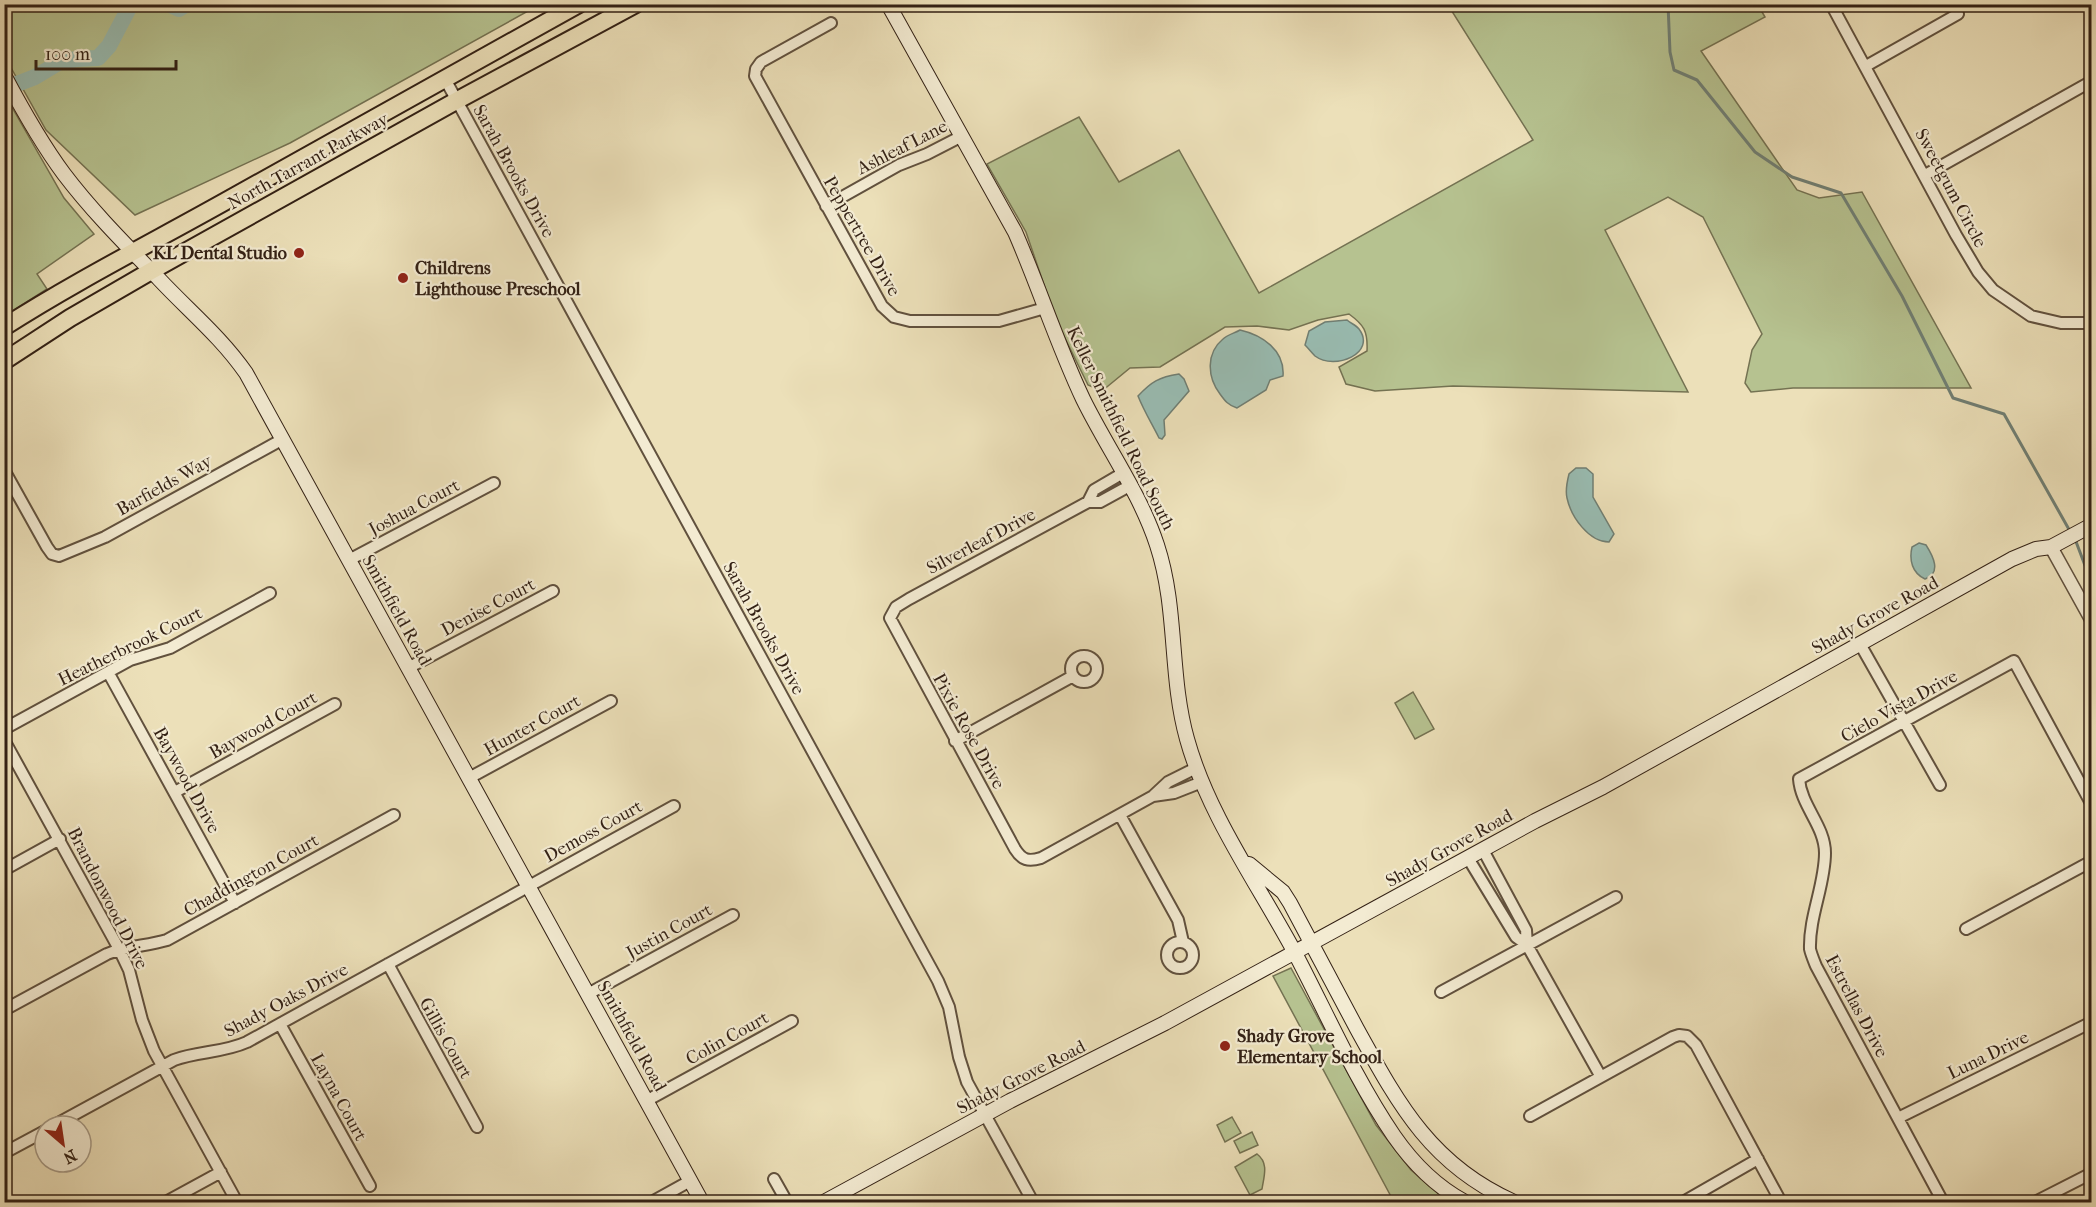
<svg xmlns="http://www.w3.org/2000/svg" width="2096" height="1207" viewBox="0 0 2096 1207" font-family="'IM FELL French Canon',serif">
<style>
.green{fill:#b6c290;stroke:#747252;stroke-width:1.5}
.water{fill:#99bdb3;stroke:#707f74;stroke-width:1.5}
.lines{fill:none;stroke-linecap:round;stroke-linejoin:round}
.stream{stroke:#707f74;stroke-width:3}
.river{stroke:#99bdb3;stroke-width:16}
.minor-casing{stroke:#61513e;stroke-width:14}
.tertiary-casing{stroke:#61513e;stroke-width:15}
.secondary-casing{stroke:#332115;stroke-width:16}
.primary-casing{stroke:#332115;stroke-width:20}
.minor{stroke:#f3ebd2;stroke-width:10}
.tertiary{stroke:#f3ebd2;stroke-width:12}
.secondary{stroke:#f3ebd2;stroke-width:14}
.primary{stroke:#ece0b9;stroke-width:16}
.poi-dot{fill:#8f2418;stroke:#f3ebd2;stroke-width:2}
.labels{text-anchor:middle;stroke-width:4.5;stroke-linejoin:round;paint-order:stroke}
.street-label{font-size:18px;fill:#332115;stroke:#f3ebd2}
.poi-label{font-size:18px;font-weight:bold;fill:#332115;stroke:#f3ebd2;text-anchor:start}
</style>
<rect width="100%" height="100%" fill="#ece0b9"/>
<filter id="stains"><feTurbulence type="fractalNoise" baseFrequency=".00333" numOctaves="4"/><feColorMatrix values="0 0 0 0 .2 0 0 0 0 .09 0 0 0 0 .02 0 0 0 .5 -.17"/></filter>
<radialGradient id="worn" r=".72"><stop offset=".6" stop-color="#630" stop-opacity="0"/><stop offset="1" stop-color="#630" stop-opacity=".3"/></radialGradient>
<path class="green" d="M4,5L5,4L539,5L290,143L135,215L46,130L5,57Z
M1448,5H1758L1765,17L1701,51L1797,190L1819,198L1862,192L1971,388H1793L1751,392L1745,383L1752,350L1762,334L1703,217L1668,197L1605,230L1688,392L1453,386L1375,391L1346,384L1339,367L1367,351C1368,331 1364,325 1349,314L1318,320L1289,330L1257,326L1225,327L1160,367L1130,368L1102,391L1088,385L1056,320L1026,232L987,164L1079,117L1119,182L1179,150L1259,293L1533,140Z
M5,95L64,198L94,234L37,274L47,289L5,316Z
M1413,692L1434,729L1415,739L1395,703Z
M1291,968L1376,1125L1411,1170L1448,1202H1394L1273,976Z
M1232,1117L1241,1133L1225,1142L1217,1125Z
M1252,1132L1258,1145L1240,1153L1234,1141Z
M1257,1154C1269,1163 1264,1176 1262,1189L1250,1195L1235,1167Z"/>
<path class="water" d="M1347,320C1350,323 1356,325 1359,329C1377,353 1335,371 1315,356C1312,353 1308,348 1305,345L1309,331L1325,322Z
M1240,330C1262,335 1285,350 1283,376L1270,380L1266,390L1237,408C1228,405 1225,401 1220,394C1207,377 1206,353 1223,339C1227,335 1235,333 1240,330Z
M1179,374L1184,379L1189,391L1164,420L1165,435L1162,439L1159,438C1152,424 1144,411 1138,396C1151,382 1159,377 1179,374Z
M1576,468H1586L1593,474V497L1614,534L1609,542C1589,542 1571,517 1567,498C1565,490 1567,482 1569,474Z
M1919,543L1926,545C1933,556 1942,573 1925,579C1912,573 1909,560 1912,547Z"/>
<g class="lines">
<path class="stream" d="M1668,4L1670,52L1674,70L1697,80L1755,152L1792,177L1841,193L1902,296L1953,398L2004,414L2071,533
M2075,539L2092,584"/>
<path class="river" d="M168,4L179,9L187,4
M4,89L35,77L60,62L77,59L98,58L109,46L130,6L134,4"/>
<g class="minor-casing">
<path id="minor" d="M1831,4L1956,235L1978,272L1993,290L2031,316L2061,323H2092
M831,23L761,62L756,69L755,76L882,306L894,317L910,321H999L1045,308
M1866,66L1958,14
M445,79L938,981L949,1007L959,1057L967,1082L1033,1202
M1925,175L2092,81
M826,206L899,165L927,154L962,136
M4,470L47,547L52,554L59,556L105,537L283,439
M1131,485L1100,502H1088L909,599L896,607L890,618L1015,849C1022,860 1028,862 1041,858L1153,796L1168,782L1196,768
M1088,502L1094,490L1123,473
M349,560L494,483
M1860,644L1940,785
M1071 669a13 13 0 1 1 26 0a13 13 0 1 1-26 0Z
M408,668L553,591
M108,672L235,903
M4,729L130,660L170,648L270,593
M4,740L119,949L129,970L142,1020L154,1051L237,1202
M955,741L1073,676
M469,778L611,701
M175,792L335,704
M1153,796L1174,793L1202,782
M1120,815L1178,920L1183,942
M1483,850L1526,930L1527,945
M1468,858L1516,937L1527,945L1601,1077
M4,870L60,839
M1966,929L2092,861
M1167 955a13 13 0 1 1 26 0a13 13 0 1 1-26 0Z
M388,964L477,1127
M1441,992L1616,897
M588,994L733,915
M4,1010L107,954C126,946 147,946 167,940L394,815
M280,1024L370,1186
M646,1101L792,1021
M1530,1116L1673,1037L1679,1035L1687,1036L1696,1045L1781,1202
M1898,1118L2092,1022
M53,1126L174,1060C198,1051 223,1053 247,1042L674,806
M4,1153L45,1131
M774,1179L787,1202
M166,1202L221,1172
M652,1202L690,1181
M1683,1202L1758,1159
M1943,1202L1816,966C1814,961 1811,954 1810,949C1809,916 1825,885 1825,853C1825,826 1801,806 1799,779L2014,661L2092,805
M2035,1202L2092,1173"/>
</g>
<g class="tertiary-casing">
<path id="tertiary" d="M2051,547L2092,621"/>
</g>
<g class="secondary-casing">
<path id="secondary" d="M888,4L1015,232C1039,287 1057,344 1083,399C1107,448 1140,493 1157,545C1178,609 1169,675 1187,739C1208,815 1258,884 1295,953C1327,1014 1355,1079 1394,1136C1412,1162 1437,1187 1465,1202
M4,75C22,109 41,143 64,174C92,211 126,245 159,279C189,311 221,337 246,373L702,1202
M1249,864L1283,892L1290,903C1312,945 1335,987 1357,1029C1399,1105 1431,1165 1514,1202
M824,1202L1010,1101L1165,1023L1535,821L1603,787L2012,559L2036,549L2051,547L2092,525"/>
</g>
<g class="primary-casing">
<path id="primary" d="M4,327C76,281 151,243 226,201C343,136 461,70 579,4
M4,361L70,318L151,271L456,101L636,4"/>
</g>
<use href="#minor" class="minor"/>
<use href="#tertiary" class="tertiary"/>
<use href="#secondary" class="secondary"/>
<use href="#primary" class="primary"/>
</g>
<g class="poi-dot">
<circle cx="299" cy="253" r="6"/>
<circle cx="403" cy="278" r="6"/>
<circle cx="1225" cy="1046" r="6"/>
</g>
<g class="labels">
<g class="street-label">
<text transform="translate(902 147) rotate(-27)" y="6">Ashleaf Lane</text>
<text transform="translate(308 161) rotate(-29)" y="6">North Tarrant Parkway</text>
<text transform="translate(514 171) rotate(61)" y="6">Sarah Brooks Drive</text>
<text transform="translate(1951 188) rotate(62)" y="6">Sweetgum Circle</text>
<text transform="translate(862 236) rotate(60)" y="6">Peppertree Drive</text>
<text transform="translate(1121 428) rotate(64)" y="6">Keller Smithfield Road South</text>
<text transform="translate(164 485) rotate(-29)" y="6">Barfields Way</text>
<text transform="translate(414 507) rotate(-28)" y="6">Joshua Court</text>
<text transform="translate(981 541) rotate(-28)" y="6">Silverleaf Drive</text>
<text transform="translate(488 607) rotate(-28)" y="6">Denise Court</text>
<text transform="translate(397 610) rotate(61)" y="6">Smithfield Road</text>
<text transform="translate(1875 615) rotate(-29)" y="6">Shady Grove Road</text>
<text transform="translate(764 628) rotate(61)" y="6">Sarah Brooks Drive</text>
<text transform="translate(130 646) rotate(-26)" y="6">Heatherbrook Court</text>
<text transform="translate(1899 706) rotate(-29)" y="6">Cielo Vista Drive</text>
<text transform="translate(263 725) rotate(-29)" y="6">Baywood Court</text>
<text transform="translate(532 725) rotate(-29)" y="6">Hunter Court</text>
<text transform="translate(969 731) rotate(61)" y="6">Pixie Rose Drive</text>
<text transform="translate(187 780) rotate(61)" y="6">Baywood Drive</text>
<text transform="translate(593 831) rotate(-29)" y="6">Demoss Court</text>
<text transform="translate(1449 848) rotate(-29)" y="6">Shady Grove Road</text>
<text transform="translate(251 875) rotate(-29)" y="6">Chaddington Court</text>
<text transform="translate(108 898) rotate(63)" y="6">Brandonwood Drive</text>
<text transform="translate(669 931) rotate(-29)" y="6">Justin Court</text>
<text transform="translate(286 1000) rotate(-28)" y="6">Shady Oaks Drive</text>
<text transform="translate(1857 1006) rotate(62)" y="6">Estrellas Drive</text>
<text transform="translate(632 1036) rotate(61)" y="6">Smithfield Road</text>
<text transform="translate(446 1038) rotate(61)" y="6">Gillis Court</text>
<text transform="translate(727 1038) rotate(-29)" y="6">Colin Court</text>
<text transform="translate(1988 1055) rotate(-26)" y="6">Luna Drive</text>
<text transform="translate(1021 1077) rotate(-27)" y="6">Shady Grove Road</text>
<text transform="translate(339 1097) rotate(61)" y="6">Layna Court</text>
</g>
<g class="poi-label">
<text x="287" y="259" text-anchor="end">KL Dental Studio</text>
<text x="415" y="274">Childrens<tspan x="415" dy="21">Lighthouse Preschool</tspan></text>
<text x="1237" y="1042">Shady Grove<tspan x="1237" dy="21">Elementary School</tspan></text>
</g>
</g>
<rect width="2096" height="1207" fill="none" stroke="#ece0b9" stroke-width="24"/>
<rect x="6" y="6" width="2084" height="1195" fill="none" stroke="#332115" stroke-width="3"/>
<rect x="12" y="12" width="2072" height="1183" fill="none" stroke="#332115" stroke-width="1.5"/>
<g transform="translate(63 1144) rotate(151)"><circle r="28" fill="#f3ebd2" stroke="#a69a86" stroke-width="1.5"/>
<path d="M0-4.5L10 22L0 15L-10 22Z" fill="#8f2418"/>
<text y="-9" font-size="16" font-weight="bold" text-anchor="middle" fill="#332115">N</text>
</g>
<path d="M36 60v9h140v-9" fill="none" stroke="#332115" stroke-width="3"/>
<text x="45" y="60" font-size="18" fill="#332115" stroke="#f3ebd2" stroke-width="4.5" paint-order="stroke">100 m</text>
<rect width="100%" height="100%" filter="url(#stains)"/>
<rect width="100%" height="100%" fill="url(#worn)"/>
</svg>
